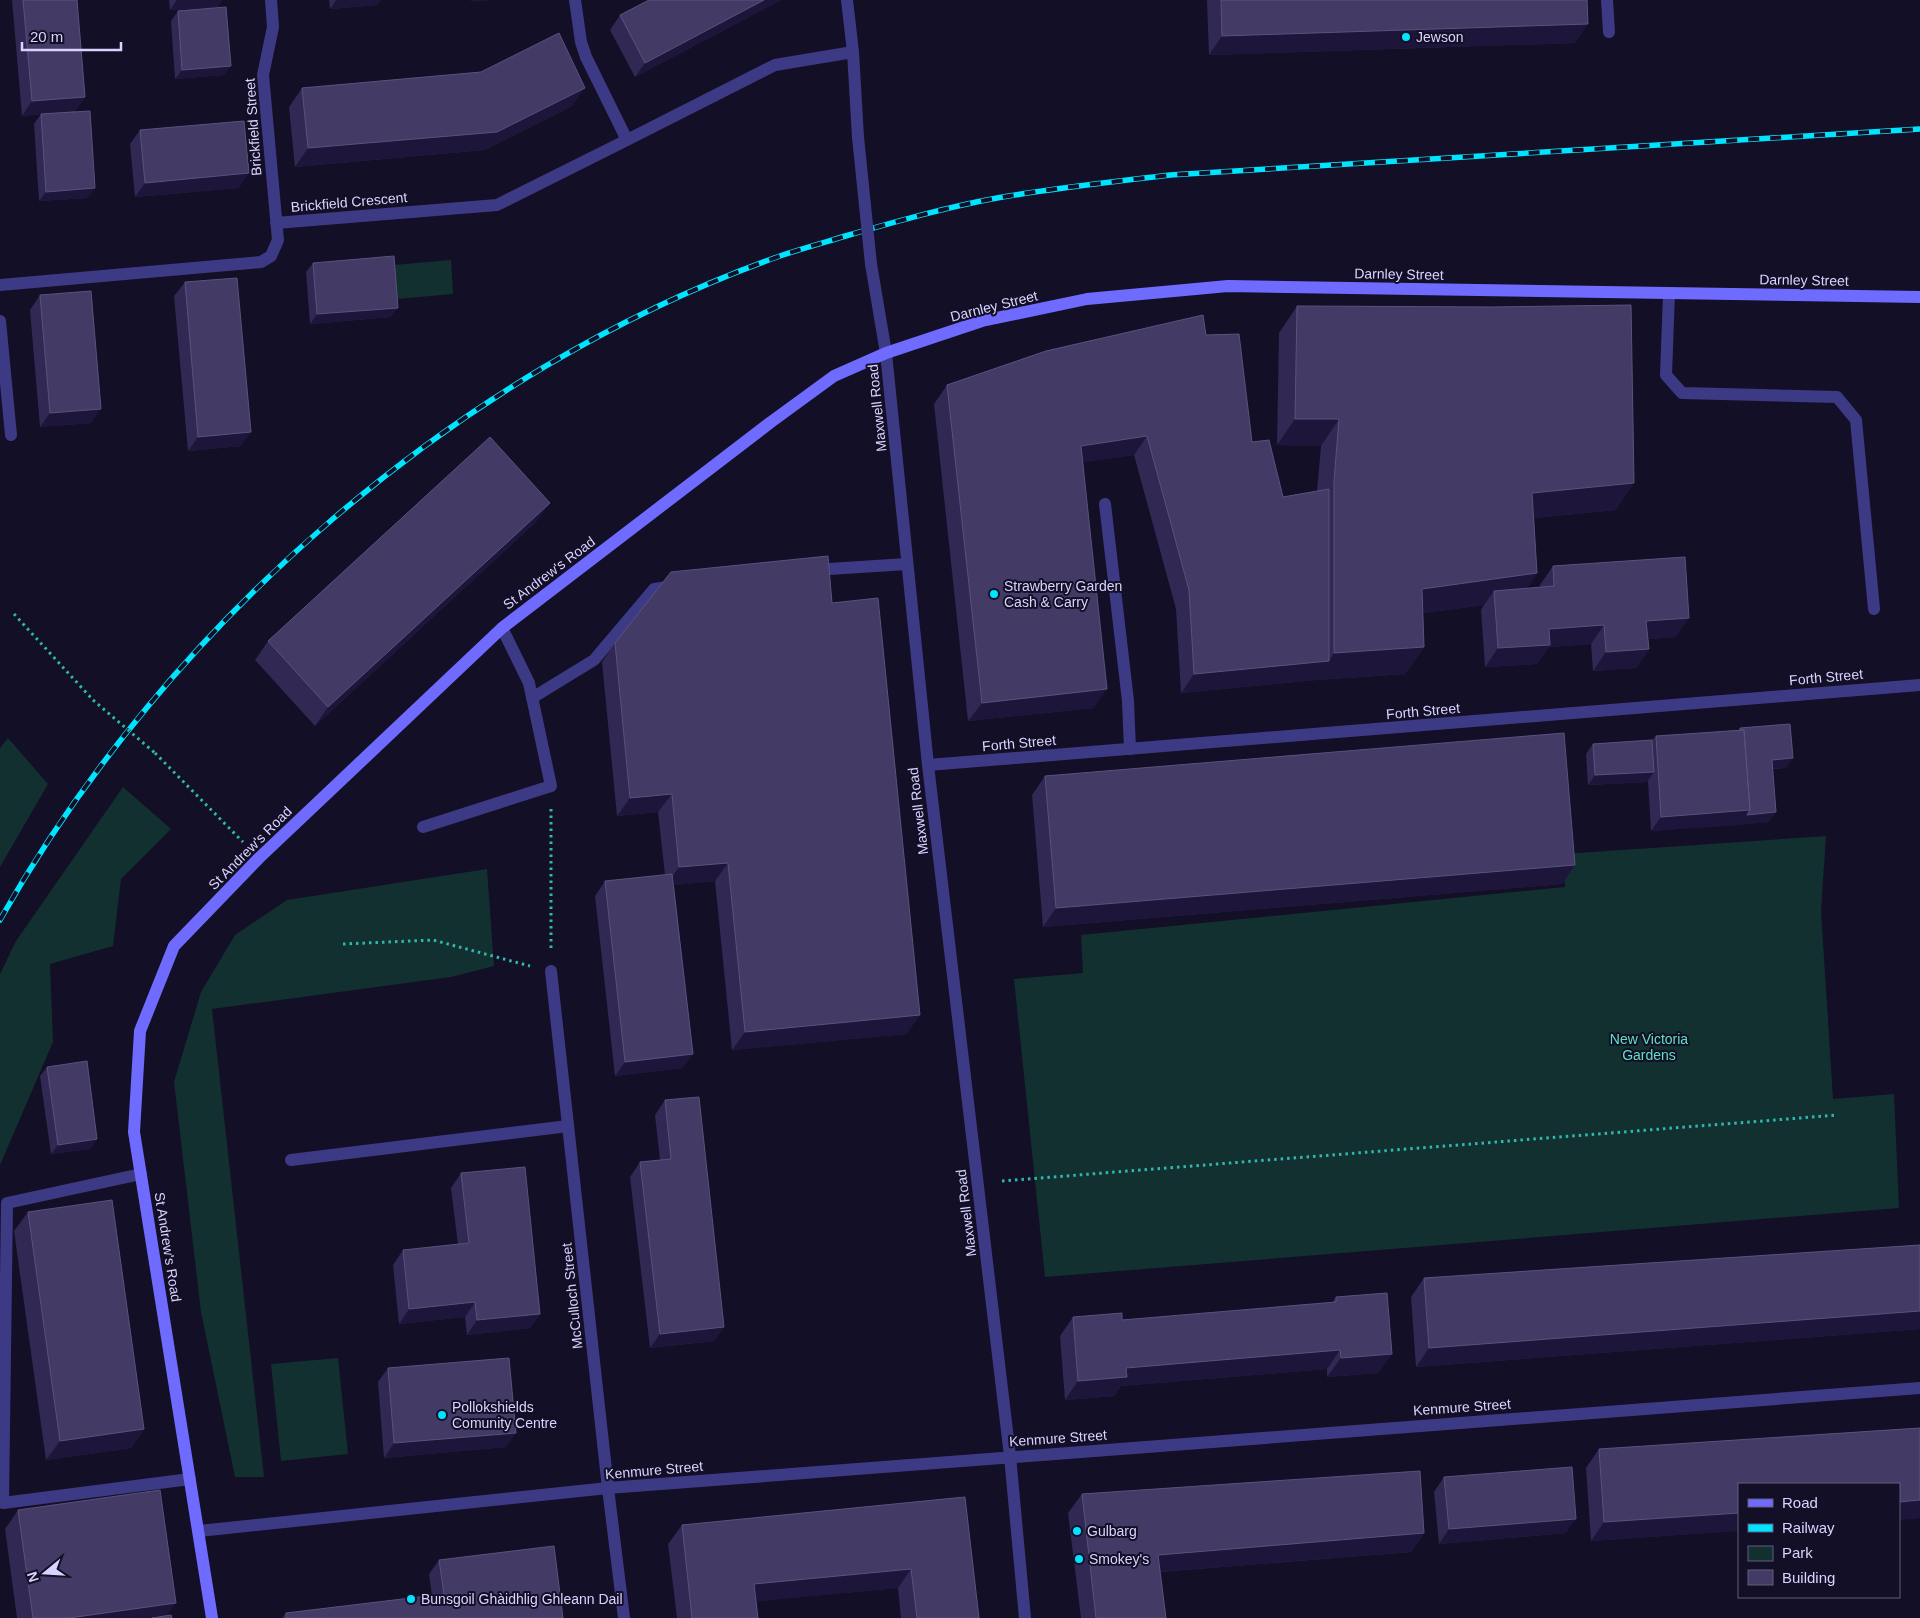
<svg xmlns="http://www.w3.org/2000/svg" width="1920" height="1618" viewBox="0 0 1920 1618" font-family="Helvetica,sans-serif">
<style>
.green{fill:#12302f}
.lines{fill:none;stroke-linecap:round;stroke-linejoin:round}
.path{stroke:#2fb8b0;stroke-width:3;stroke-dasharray:2.5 4;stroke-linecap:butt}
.lane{stroke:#3d3a85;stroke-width:12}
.street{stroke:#3d3a85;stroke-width:12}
.secondary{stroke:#6f6bff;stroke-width:12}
.rail-casing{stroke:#00e5ff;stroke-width:5.5}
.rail{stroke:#130f26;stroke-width:4;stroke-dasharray:11;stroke-linecap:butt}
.path-bridge{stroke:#2fb8b0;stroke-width:3;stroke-dasharray:2.5 4;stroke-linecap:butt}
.street-bridge{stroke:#3d3a85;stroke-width:12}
.wall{fill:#312854}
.shaded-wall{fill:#1d163a}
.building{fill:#433a66;stroke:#5a527e}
.poi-dot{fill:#00e5ff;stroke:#130f26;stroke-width:2}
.labels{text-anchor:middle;stroke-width:4;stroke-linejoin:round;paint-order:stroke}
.poi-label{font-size:14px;fill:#d9d4ff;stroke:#130f26;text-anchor:start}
.street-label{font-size:14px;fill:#d9d4ff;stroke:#130f26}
.park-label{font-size:14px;fill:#5fe0c0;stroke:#130f26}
</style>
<rect width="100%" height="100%" fill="#130f26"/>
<path class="green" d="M451,260L453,294L397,299L394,265Z
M8,738L48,784L0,867V748Z
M123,787L171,829L121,879L113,946L50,964L53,1042L0,1165V974L16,941Z
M1826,836L1821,911L1833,1099L1894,1094L1899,1208L1045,1277L1014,979L1083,973L1081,935L1565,887L1563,854Z
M487,869L494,966L451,977L212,1009L264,1477H235L201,1312L174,1082L201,992L235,935L287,900Z
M338,1358L348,1454L281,1461L271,1364Z"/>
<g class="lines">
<path class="path" d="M14,614L93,700
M155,753L243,842
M343,944L433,940L530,966
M551,948V809
M1002,1181L1838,1115"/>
<path class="lane" d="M1607,0L1609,32
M1669,293L1666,375L1682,393L1837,397L1856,420L1874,609
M1105,504L1128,701L1130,749
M813,570L907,564
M532,698L594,660L654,589L674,586
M423,827L551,786L529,683L502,628
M291,1160L568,1126
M141,1174L7,1203L3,1503L190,1479"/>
<path class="street" d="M847,0L853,52L858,137
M627,140L775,65L853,52
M276,223L497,205L627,140L586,57L581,42L575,0
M871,264L886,353L928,765L1010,1456L1025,1618
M0,285L261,262L271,256L278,240L263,75L273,27L271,0
M0,321L11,435
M928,765L1920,685
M551,971L608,1488L624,1618
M199,1531L608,1488L1920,1388"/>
<path class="secondary" d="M212,1618L134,1132L140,1031L174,946L259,858L502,628L771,422L834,376L886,353L982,321L1087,299L1228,286L1920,297"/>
<g class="rail-casing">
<path id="rail" d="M0,920C166,625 459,369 780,256C803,248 826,242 849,235C898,221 947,207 997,198C1054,188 1112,182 1170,175L1920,129"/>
</g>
<use href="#rail" class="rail"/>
<path class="path-bridge" d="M93,700L155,753"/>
<path class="street-bridge" d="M858,137L871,264"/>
</g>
<path class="wall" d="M12,0H77L85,97L75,111L88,198L39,201L34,124L41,114L22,116Z
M169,0H222L218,7L170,10Z
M329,0H381L377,5L330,9Z
M781,0L635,77L610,30L620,15Z
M1207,0H1587L1575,43L1209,55Z
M178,11L224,75L175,79L171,21Z
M302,88L572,106L484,150L295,167L289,107Z
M140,130L239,188L135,197L130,144Z
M313,263L391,317L310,324L306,272Z
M185,282L241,446L188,451L174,296Z
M40,295L91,423L40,427L30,310Z
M1297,306L1616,510L1534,518L1537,573L1527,588H1540V585L1553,566L1676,637L1648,639L1649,649L1636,668L1593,671L1591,644L1549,647L1537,664L1485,667L1481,610L1484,605L1423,613L1424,647L1405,674L1316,680L1181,693L1176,609L1134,455L1083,462L1094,708L968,721L934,404L947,385L1206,335L1252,442L1283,497L1317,491L1321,446L1277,445L1279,333Z
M537,521L315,726L255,660L268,641Z
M832,603L920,1015L906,1034L732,1050L715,881L674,885L693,1054L682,1068L615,1076L595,896L605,881L665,875L658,812L617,816L602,662L615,643Z
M1740,728L1786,768L1773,769L1769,822L1651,831L1648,781L1647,782L1588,785L1586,754L1593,744L1652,740L1656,736L1739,730Z
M1045,776L1575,865L1562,884L1043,927L1032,795Z
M47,1067L97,1139L90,1149L51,1154L40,1076Z
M665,1100L724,1327L714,1341L650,1348L630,1177L640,1162L660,1160L655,1115Z
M461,1173L540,1314L530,1328L467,1335L465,1317L399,1324L393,1265L403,1250L458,1245L451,1188Z
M28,1212L144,1429L131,1448L46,1460L14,1231Z
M1920,1245V1329L1416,1367L1411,1297L1424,1278Z
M1336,1297L1392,1354L1378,1373L1327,1377V1369L1121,1386L1114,1396L1065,1400L1060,1336L1073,1317L1122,1320L1332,1303Z
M388,1368L506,1447L384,1458L378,1382Z
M1920,1428V1518L1591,1541L1586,1468L1599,1449Z
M1444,1477L1566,1533L1439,1544L1434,1492Z
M1082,1494L1424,1533L1411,1552L1160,1572L1166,1618H1081L1068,1513Z
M965,1497L979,1618H901L898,1588L756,1601L758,1618H677L668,1544L682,1525Z
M18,1510L167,1616L172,1618H17L5,1529Z
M439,1560L563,1618H282L286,1613L432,1596L429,1574Z"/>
<path class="shaded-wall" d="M177,0H222L218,7L170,10Z
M336,0H381L377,5L330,9Z
M472,0H494L470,2Z
M764,0H781L635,77L645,63Z
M1588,24L1575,43L1209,55L1222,36Z
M231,66L224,75L175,79L182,70Z
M585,88L572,106L484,150L295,167L308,148Z
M85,97L75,111L22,116L32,101Z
M249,173L239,188L135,197L145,183Z
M95,188L88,198L39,201L46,192Z
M398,308L391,317L310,324L317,314Z
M101,409L91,423L40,427L50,413Z
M1295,419H1339L1321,446L1277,445Z
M251,432L241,446L188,451L198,437Z
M1147,436L1134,455L1068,465L1081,446Z
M1634,483L1616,510L1514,520L1532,493Z
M550,503L537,521L315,726L328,707Z
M1537,573L1519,600L1494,591L1484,605L1403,616L1422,589Z
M1689,618L1676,637L1633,640L1646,621Z
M1604,625L1591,644L1549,647L1537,664L1485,667L1498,648L1549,629Z
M1424,647L1405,674L1316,680L1181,693L1194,674L1329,661L1334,653Z
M1649,649L1636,668L1593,671L1606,652Z
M1107,689L1094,708L968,721L982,703Z
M1793,758L1786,768L1765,769L1772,760Z
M1654,772L1647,782L1588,785L1595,775Z
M672,794L658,812L617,816L630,798Z
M1750,810L1740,825L1651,831L1661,817Z
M1776,812L1769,822L1740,825L1747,815Z
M728,863L715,881L666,886L679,867Z
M1575,865L1562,884L1043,927L1056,908Z
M920,1015L906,1034L732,1050L745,1032Z
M693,1054L682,1068L615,1076L625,1062Z
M97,1139L90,1149L51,1154L58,1145Z
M475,1302L465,1317L399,1324L409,1309Z
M1920,1311V1329L1416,1367L1429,1348Z
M540,1314L530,1328L467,1335L477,1320Z
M724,1327L714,1341L650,1348L660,1334Z
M1340,1350L1327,1369L1121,1386L1114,1396L1065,1400L1078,1381L1126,1368Z
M1392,1354L1378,1373L1327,1377L1341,1358Z
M144,1429L131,1448L46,1460L60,1441Z
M516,1433L506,1447L384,1458L394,1443Z
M1920,1500V1518L1899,1520V1502Z
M1739,1513V1531L1591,1541L1604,1522Z
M1576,1519L1566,1533L1439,1544L1449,1529Z
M1424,1533L1411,1552L1144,1573L1158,1555Z
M911,1569L898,1588L740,1603L754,1584Z
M176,1603L165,1618H69Z"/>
<path class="building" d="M23,0H77L85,97L32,101Z
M649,0H764L645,63L620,15Z
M1221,0H1587L1588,24L1222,36Z
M226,7L231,66L182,70L178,11Z
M559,33L585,88L497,132L308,148L302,88L481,72Z
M90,111L95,188L46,192L41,114Z
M244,121L249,173L145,183L140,130Z
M394,256L398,308L317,314L313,263Z
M237,278L251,432L198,437L185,282Z
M91,291L101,409L50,413L40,295Z
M1631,305L1634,483L1532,493L1537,573L1422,589L1424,647L1334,653V481L1339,419H1295L1297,306L1492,307Z
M1203,315L1206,335L1239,334L1252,442L1269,440L1283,497L1329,489V661L1194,674L1189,590L1147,436L1081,446L1107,689L982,703L947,385L1046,351Z
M490,437L550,503L328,707L268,641Z
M828,556L832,603L878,598L920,1015L745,1032L728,863L679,867L672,794L630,798L615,643L671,572Z
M1685,557L1689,618L1646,621L1649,649L1606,652L1604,625L1549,629L1550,645L1498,648L1494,591L1554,586L1553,566Z
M1790,724L1793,758L1772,760L1776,812L1747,815L1750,810L1744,730H1740V728Z
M1744,730L1750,810L1661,817L1656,736Z
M1564,733L1575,865L1056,908L1045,776Z
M1652,740L1654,772L1595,775L1593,744Z
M672,874L693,1054L625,1062L605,881Z
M87,1061L97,1139L58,1145L47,1067Z
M699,1097L724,1327L660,1334L640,1162L671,1159L665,1100Z
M525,1167L540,1314L477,1320L475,1302L409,1309L403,1250L469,1243L461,1173Z
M112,1200L144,1429L60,1441L28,1212Z
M1920,1245V1311L1429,1348L1424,1278Z
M1387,1293L1392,1354L1341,1358L1340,1350L1126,1368L1127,1377L1078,1381L1073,1317L1122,1313V1320L1336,1302V1297Z
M509,1358L516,1433L394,1443L388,1368Z
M1920,1428V1500L1899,1502V1484H1739V1513L1604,1522L1599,1449Z
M1572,1467L1576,1519L1449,1529L1444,1477Z
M1420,1471L1424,1533L1158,1555L1166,1618H1096L1082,1494Z
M160,1490L176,1603L69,1618H33L18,1510Z
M965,1497L979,1618H917L911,1569L754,1584L758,1618H692L682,1525Z
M554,1546L563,1618H286V1613L444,1594L439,1560Z
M171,1615L172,1618H152Z"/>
<g class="poi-dot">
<circle cx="1406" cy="37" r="5"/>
<circle cx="994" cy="594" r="5"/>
<circle cx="442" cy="1415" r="5"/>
<circle cx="1077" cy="1531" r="5"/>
<circle cx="1079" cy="1559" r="5"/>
<circle cx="411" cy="1599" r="5"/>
</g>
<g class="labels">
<g class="poi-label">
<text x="1416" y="42">Jewson</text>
<text x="1004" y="591">Strawberry Garden<tspan x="1004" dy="16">Cash &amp; Carry</tspan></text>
<text x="452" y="1412">Pollokshields<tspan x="452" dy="16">Comunity Centre</tspan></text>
<text x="1087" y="1536">Gulbarg</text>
<text x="1089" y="1564">Smokey's</text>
<text x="421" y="1604">Bunsgoil Ghàidhlig Ghleann Dail</text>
</g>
<g class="street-label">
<text transform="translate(253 127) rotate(-94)" y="5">Brickfield Street</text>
<text transform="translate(349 202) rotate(-5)" y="5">Brickfield Crescent</text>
<text transform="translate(1399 274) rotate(1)" y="5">Darnley Street</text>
<text transform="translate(1804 280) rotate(1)" y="5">Darnley Street</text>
<text transform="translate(994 306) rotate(-14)" y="5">Darnley Street</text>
<text transform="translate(877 408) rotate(-96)" y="5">Maxwell Road</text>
<text transform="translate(549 573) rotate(-37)" y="5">St Andrew's Road</text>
<text transform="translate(1826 677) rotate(-5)" y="5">Forth Street</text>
<text transform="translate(1423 711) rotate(-5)" y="5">Forth Street</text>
<text transform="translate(1019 743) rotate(-5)" y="5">Forth Street</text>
<text transform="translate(918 811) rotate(-97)" y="5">Maxwell Road</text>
<text transform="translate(250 848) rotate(-45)" y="5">St Andrew's Road</text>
<text transform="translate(966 1213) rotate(-97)" y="5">Maxwell Road</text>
<text transform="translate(168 1247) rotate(81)" y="5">St Andrew's Road</text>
<text transform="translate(572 1296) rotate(-96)" y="5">McCulloch Street</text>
<text transform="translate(1462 1407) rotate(-4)" y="5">Kenmure Street</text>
<text transform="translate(1058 1438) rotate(-4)" y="5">Kenmure Street</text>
<text transform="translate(654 1470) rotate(-5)" y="5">Kenmure Street</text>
</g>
<g class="park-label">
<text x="1649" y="1044">New Victoria<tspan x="1649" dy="16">Gardens</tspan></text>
</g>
</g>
<rect x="1738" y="1483" width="162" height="115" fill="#130f26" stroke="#625e7d"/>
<rect x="1748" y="1499" width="25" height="8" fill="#6f6bff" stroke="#625e7d"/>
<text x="1782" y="1508" font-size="15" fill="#d9d4ff">Road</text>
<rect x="1748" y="1524" width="25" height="8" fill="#00e5ff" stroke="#625e7d"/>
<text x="1782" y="1533" font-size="15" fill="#d9d4ff">Railway</text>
<rect x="1748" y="1546" width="25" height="15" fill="#12302f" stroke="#625e7d"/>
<text x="1782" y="1558" font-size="15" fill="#d9d4ff">Park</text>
<rect x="1748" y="1570" width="25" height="15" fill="#433a66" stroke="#625e7d"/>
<text x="1782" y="1583" font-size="15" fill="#d9d4ff">Building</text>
<g transform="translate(45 1573) rotate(252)" stroke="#130f26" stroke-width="4" paint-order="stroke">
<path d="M0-4L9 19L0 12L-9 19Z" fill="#d9d4ff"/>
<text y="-8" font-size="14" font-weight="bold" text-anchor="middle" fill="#d9d4ff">N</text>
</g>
<path d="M22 42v8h99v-8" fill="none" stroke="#d9d4ff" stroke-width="2.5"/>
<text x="30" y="42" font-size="15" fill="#d9d4ff" stroke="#130f26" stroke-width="4" paint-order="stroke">20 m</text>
</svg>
